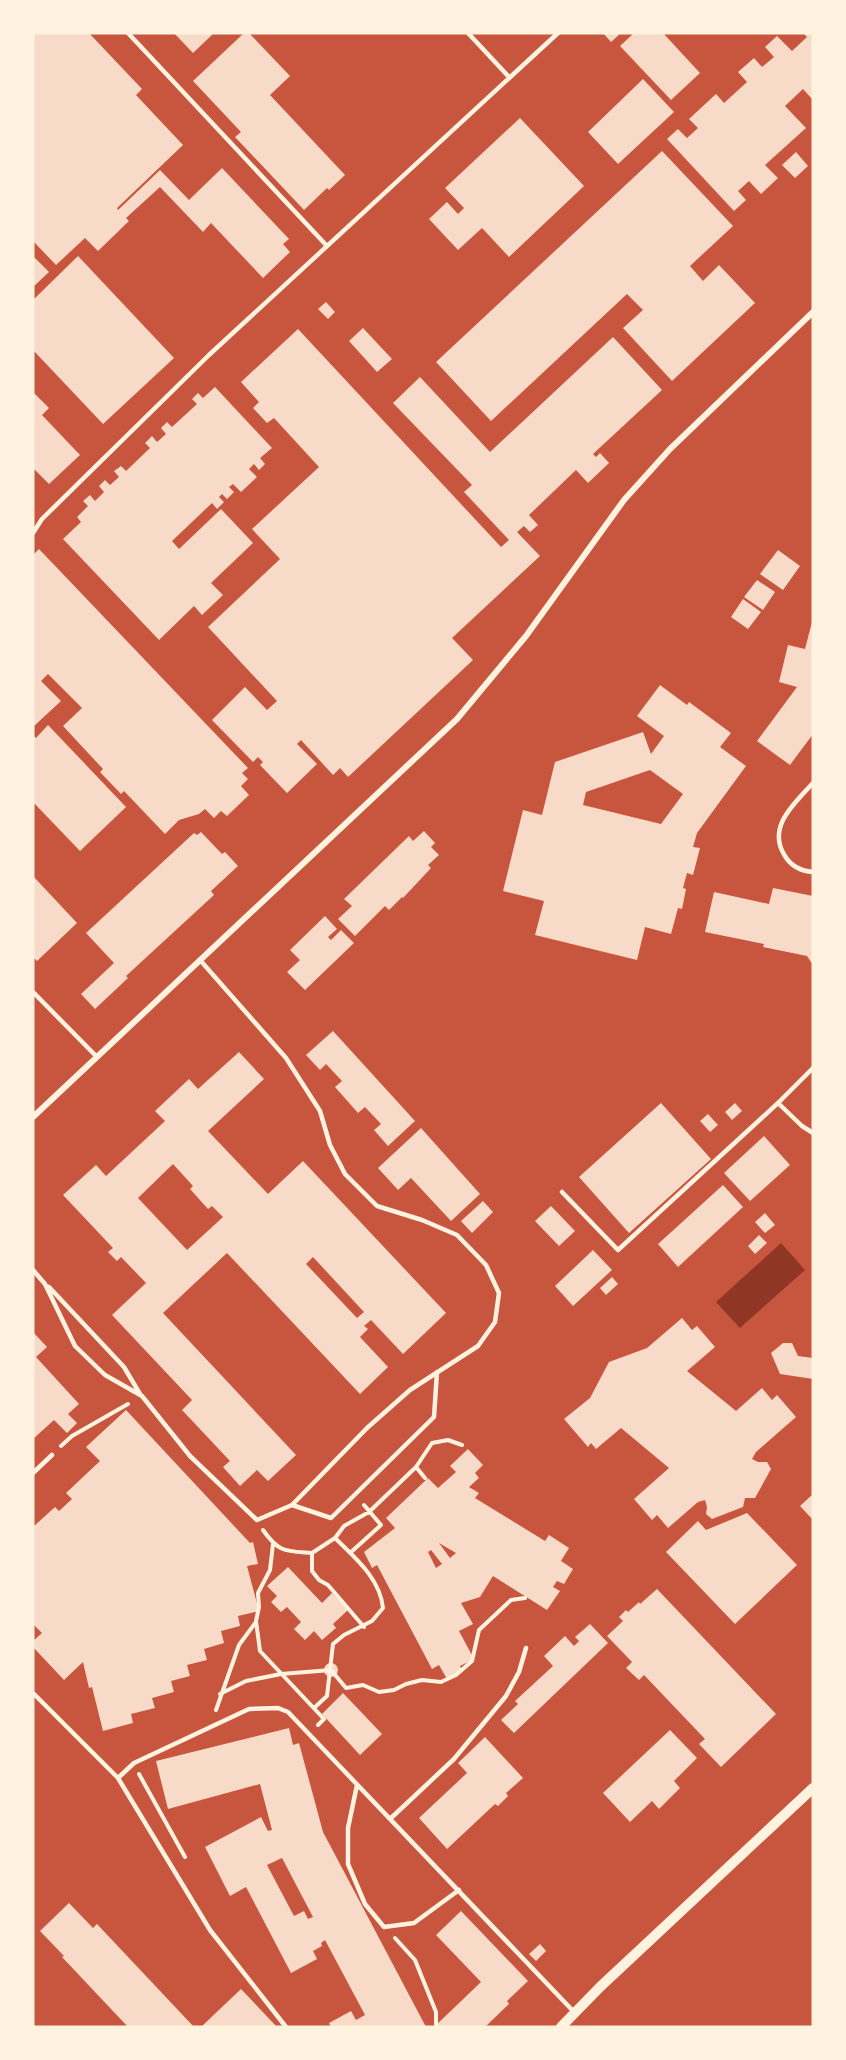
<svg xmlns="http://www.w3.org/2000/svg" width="846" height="2060" viewBox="0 0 846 2060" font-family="'IBM Plex Sans',sans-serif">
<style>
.water{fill:#8f3625}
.building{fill:#f7dbc8;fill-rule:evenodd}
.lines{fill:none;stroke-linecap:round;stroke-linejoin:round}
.path{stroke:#fff3e0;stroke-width:4}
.service{stroke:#fff3e0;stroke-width:4.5}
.minor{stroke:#fff3e0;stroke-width:6}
.tertiary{stroke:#fff3e0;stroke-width:10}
</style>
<rect width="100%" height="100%" fill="#c8553d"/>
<path class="water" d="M781,1243L805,1270L740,1328L716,1302Z"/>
<path class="building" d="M33,33H89L142,89L136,95L183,145L117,208L118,210L160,170L189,200L222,168L289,239L283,244L290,252L263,278L211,223L203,232L160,187L126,218L129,221L98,251L85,238L56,265L33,241Z
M174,33H214L193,53Z
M244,33H249L290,76L270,95L345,175L329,190L327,188L304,210L235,137L241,132L193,81Z
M603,33H621L611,42Z
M634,33H663L700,73L671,100L620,46Z
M803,33H813V100L803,89L785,106L806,128L765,165L778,178L761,194L749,181L738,191L746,200L734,211L667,139L678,129L687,138L698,128L689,119L716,94L724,103L747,82L738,72L754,58L762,67L774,57L765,47L777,36L792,51L807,37Z
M643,79L674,112L618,164L588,132Z
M520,118L584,186L509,257L482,228L458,250L429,219L447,202L458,214L464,208L445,188Z
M662,151L733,226L690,266L703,281L719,265L755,303L672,381L623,328L643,310L627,294L491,421L436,362Z
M796,152L808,166L795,178L782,165Z
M33,256L49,272L33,287Z
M78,256L174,358L103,424L33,350V300Z
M326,302L335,312L328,319L318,309Z
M363,328L392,359L377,372L349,341Z
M298,329L501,547L509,540L464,492L472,485L393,403L420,377L490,452L613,337L662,390L593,454L596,457L600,453L609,463L588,483L576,470L529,515L538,525L530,532L524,526L517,532L540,556L452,638L473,660L348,777L340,768L333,775L301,740L297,744L317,764L287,793L260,765L263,762L258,757L253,762L212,720L245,687L267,710L277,701L208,627L280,559L252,529L319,467L274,418L267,423L253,408L259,402L241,382Z
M215,387L272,448L260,458L265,464L259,470L254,464L249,469L257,477L241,492L233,484L229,487L234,492L227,499L222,494L219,497L224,502L217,509L212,503L172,541L179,549L221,509L253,543L211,583L223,595L202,615L194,606L159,640L63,539L81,522L77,517L88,506L83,501L90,495L95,501L104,492L99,486L105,480L110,485L119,477L114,471L121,466L126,471L150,448L145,443L152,436L157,442L166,434L161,428L167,422L172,427L197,404L192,399L198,393L203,398Z
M33,392L49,408L42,415L80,455L49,484L33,468Z
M39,549L248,768L242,773L248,779L241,786L249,795L227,816L221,811L214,818L205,809L199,814L179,820L165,834L124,791L121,794L100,772L103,769L63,726L82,708L48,674L41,681L61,701L33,727V555Z
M778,550L800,566L783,590L760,574Z
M757,580L775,592L763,610L744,597Z
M743,599L761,612L748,629L731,617Z
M812,622L813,734L790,765L757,741L797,687L779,682L788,645L805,649Z
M660,685L687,705L689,702L731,733L720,747L746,766L697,833L693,847L700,848L693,875L687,873L683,888L686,889L682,909L678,908L671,934L645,927L637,960L535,935L544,901L503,891L523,810L542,815L555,762L643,732L651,754L664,736L637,716ZM650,770L683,794L661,824L583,805L586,792Z
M48,725L126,807L80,851L33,802V735L36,738Z
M424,831L435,843L431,847L439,855L428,865L431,868L403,898L402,897L389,910L385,906L355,936L338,919L352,906L344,899L409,836L413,841Z
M201,832L222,854L225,852L238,866L211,891L214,895L126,976L128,978L95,1009L81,994L114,963L86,933L194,833L197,835Z
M33,876L77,923L37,961L33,957Z
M773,888L813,896V965L807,956L763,947L764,944L705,932L714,892L769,904Z
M325,916L337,929L328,937L331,940L341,930L354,943L305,990L287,972L300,960L290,950Z
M333,1031L415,1121L388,1146L374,1130L381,1124L365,1107L358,1113L335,1087L342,1081L326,1064L320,1070L306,1055Z
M239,1052L264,1079L208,1131L268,1194L303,1161L446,1313L403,1354L371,1320L364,1326L368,1329L360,1337L388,1367L360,1394L227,1253L163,1313L296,1455L268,1481L257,1470L240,1486L223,1467L230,1461L182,1410L192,1400L112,1315L146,1283L121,1257L117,1261L108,1252L113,1248L63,1195L96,1165L106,1176L165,1121L155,1111L189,1079L198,1089ZM173,1164L193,1186L190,1189L208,1209L212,1206L223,1217L187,1250L138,1198ZM313,1257L364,1312L357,1318L306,1264Z
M661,1103L711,1159L629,1233L579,1177Z
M735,1103L742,1111L732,1120L725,1112Z
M708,1114L718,1125L710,1132L700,1121Z
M421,1128L480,1194L451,1221L411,1178L398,1190L378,1168Z
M764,1136L790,1165L750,1201L724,1173Z
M723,1185L743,1207L678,1267L658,1244Z
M483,1201L493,1212L472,1233L461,1221Z
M551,1206L575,1231L559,1246L535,1221Z
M765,1213L775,1225L765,1233L755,1222Z
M759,1235L767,1243L755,1254L748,1246Z
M593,1250L612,1270L573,1306L555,1286Z
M612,1277L618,1284L606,1295L600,1288Z
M682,1318L692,1330L697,1326L715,1347L687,1371L736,1411L762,1388L772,1400L777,1395L796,1417L756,1452L752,1459L758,1462H767L771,1469L755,1498H745L743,1507L712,1519L706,1514L707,1507L705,1500L698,1502L668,1528L657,1515L652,1520L634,1499L669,1468L621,1428L596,1449L591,1443L588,1447L564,1419L590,1398L609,1362L647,1348Z
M33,1332L47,1347L36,1357L79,1404L68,1414L77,1423L67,1433L54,1420L33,1439Z
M783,1343H792L798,1356L813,1358V1379L780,1374L771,1353Z
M126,1410L250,1543L253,1542L258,1564L247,1566L259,1611L238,1616L240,1626L221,1631L224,1643L204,1649L207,1660L187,1665L190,1676L171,1681L174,1692L152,1698L155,1708L131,1714L133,1723L103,1731L92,1687L89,1688L83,1662L64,1680L33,1647V1641L42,1633L33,1624V1527L55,1507L59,1511L72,1499L66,1493L100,1461L86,1447Z
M468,1449L483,1465L475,1473L479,1478L469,1487L479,1493L475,1498L545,1541L549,1535L569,1548L561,1561L573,1569L564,1584L557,1581L553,1587L560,1591L547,1610L493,1576L480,1597L461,1603L473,1624L459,1631L474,1659L460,1666L462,1670L447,1679L439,1665L432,1669L377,1565L372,1568L364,1552L395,1528L386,1518L428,1478L438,1488L456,1472L450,1466ZM439,1543L456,1553L450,1558ZM431,1550L442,1564L436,1568L428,1552Z
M813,1494V1520L800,1506Z
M747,1513L797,1565L735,1624L666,1552L698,1521L706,1530Z
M288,1567L322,1603L332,1593L348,1610L333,1624L336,1628L322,1640L314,1631L305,1640L294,1629L301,1622L287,1607L281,1612L271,1602L277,1596L267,1586Z
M657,1589L776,1714L721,1767L699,1744L705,1739L644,1675L639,1680L626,1668L632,1662L607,1636L623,1621L619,1617L626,1610L628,1612L639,1602L640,1604Z
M590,1624L608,1643L514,1733L501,1720L518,1704L515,1701L553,1666L544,1656L565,1636L574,1646L579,1641L575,1637Z
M324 1670a7 7 0 1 1 14 0a7 7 0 1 1-14 0Z
M343,1693L382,1734L360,1755L322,1714Z
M289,1728L293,1745L299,1743L323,1832L426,2027H331L329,2023L351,2011L356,2020L365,2015L325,1940L321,1943L322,1946L313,1951L317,1959L291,1973L246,1887L230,1896L205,1847L261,1817L268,1831L272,1830L260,1784L168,1809L156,1761ZM282,1858L313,1917L308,1919L304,1911L294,1916L267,1865Z
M670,1730L697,1758L674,1781L680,1788L659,1809L652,1801L630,1822L603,1793Z
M485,1737L523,1778L506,1793L508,1796L498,1806L495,1804L447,1849L419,1818L467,1773L458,1763Z
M69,1903L93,1928L97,1924L194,2027H128L62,1957L64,1956L40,1931Z
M461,1911L528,1981L507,2001L509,2004L485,2027H434L481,1982L436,1935Z
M540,1944L546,1951L536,1961L529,1954Z
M241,1989L277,2027H201Z"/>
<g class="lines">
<path class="path" d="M61,1446L72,1436L128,1404
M416,1467L425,1478
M263,1530C279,1553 286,1551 312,1553L335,1538L344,1526L369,1512L416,1467L432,1443L448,1440L462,1445
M273,1544L270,1570L258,1593L259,1607L256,1621L260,1651L324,1719L318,1725
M312,1553V1571L319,1580L328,1585L364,1627
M350,1553L381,1525L364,1505
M220,1694L246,1681L281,1674L331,1670L346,1688L363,1685L379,1692L394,1690L406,1684L422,1680L441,1682L456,1675L472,1661L479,1630L511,1600L525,1598
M314,1708L327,1696L333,1644L344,1635L372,1621L383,1608C380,1578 355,1558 335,1538
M216,1710L239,1645L256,1622
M139,1774L185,1857
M395,1938L415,1960L436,2012V2027"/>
<path class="service" d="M128,33L327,246
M468,33L509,77
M33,533L42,519L209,355L558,33
M813,783C795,803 766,827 785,856C791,866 801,871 813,872
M33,992L97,1057
M778,1103L802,1126L813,1133
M562,1192L618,1250L778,1103L813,1068
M33,1270L45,1284L75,1346L105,1375L142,1396L190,1456L257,1520L292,1505L367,1428L410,1390L478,1346L495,1322L499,1293L486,1265L457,1235L422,1220L377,1206L345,1174L330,1145L320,1111L286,1058L200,960
M49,1287L124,1367L140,1394
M33,1473L52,1455
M292,1505L331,1518L434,1417L437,1372
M33,1693L118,1778L210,1930L286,2027
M118,1778L134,1763L249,1709L278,1708L288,1712L574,2012
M357,1785L348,1828V1864L365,1904L384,1927L414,1923L459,1890
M390,1819L454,1759L506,1696L519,1672L526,1648"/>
<path class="minor" d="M33,1117L457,719L526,636L624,500L670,449L813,312"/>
<path class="tertiary" d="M561,2027L600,1987L813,1788"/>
</g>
<rect width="846" height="2060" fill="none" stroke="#fff3e0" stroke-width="69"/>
</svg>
